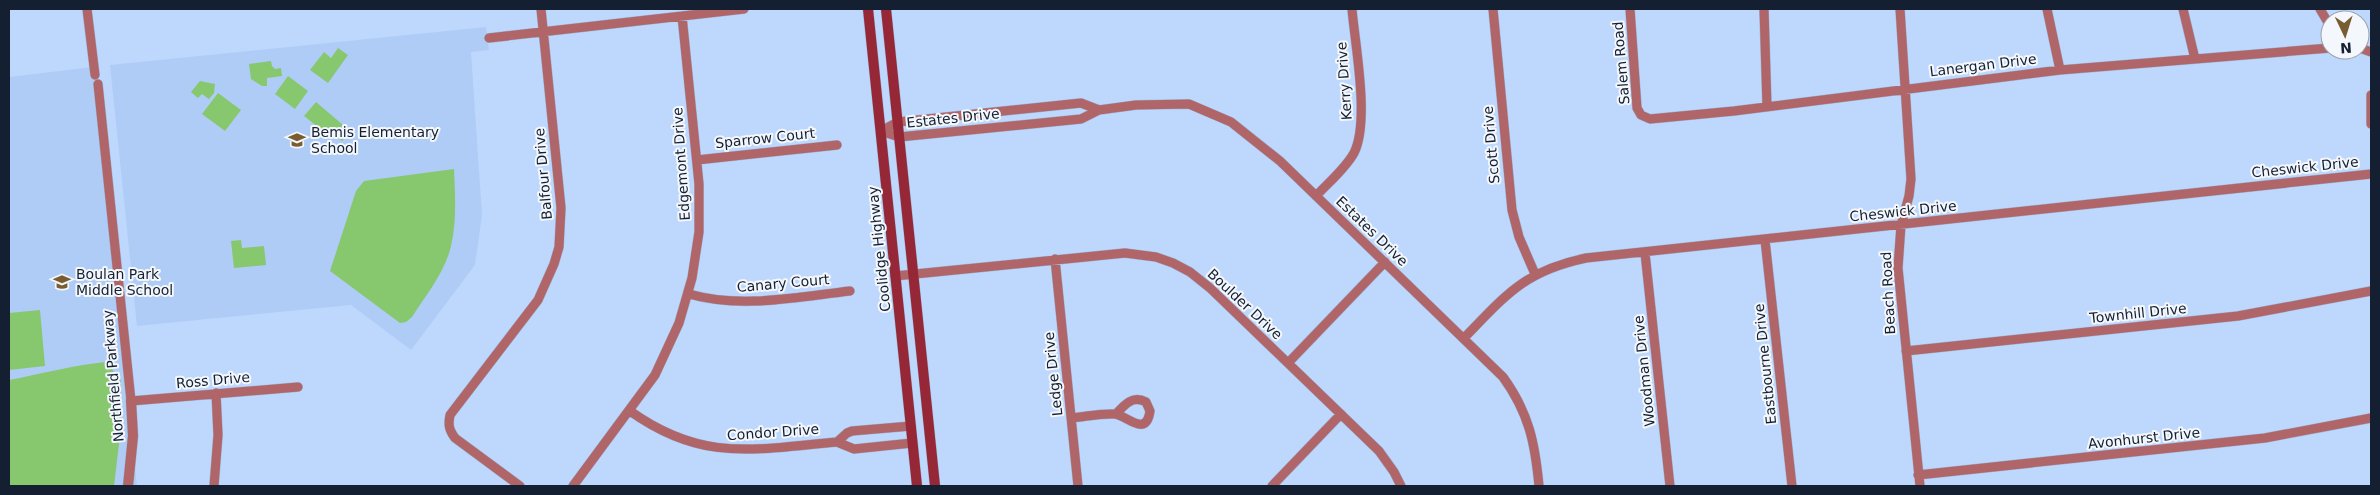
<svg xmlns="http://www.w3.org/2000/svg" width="2380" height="495" viewBox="0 0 2380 495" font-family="'DejaVu Sans',sans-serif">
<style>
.built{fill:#afccf6}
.green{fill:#87c76d}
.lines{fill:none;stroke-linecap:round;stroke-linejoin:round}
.minor-casing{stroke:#9fb7d8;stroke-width:10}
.tertiary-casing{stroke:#9fb7d8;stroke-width:11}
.secondary-casing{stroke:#9fb7d8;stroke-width:11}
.minor{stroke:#b06669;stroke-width:9}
.tertiary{stroke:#b06669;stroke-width:10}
.secondary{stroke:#952737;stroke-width:10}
.labels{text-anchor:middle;stroke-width:4;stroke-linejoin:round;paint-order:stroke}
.street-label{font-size:14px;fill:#142031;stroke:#f4f7fc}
.poi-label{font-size:14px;fill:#142031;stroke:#f4f7fc;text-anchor:start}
</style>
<rect width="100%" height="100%" fill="#bed8fd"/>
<path class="built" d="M486,27L489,50L471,52L482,215L475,265L411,350L351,305L137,326L110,65Z
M93,67L137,486H9V77Z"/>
<path class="green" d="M338,48L348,55L328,83L310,70L324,52L331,58Z
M271,61L272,66L275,69L281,68L282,76L267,78V86H262L251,79L249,64Z
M288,76L308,91L295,109L275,94Z
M200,81L215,84L214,93L209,99L202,94L198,98L191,92Z
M218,93L241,110L225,131L202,114Z
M316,102L343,125L338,130L346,137L342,141L334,135L332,138L304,116Z
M454,169C455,194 457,221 451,246C445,272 426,295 412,317L406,322L400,323L330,271L356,191L364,181Z
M241,240L242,248L264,246L266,265L234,268L231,241Z
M40,310L45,366L9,370V313Z
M106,362L121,381V427L114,486H9V380C41,374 73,365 106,362Z"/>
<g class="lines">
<g class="minor-casing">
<path id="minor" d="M87,9L95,75
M1493,9L1512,210L1519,237L1535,274
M1630,9L1637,108L1641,115L1650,119L1734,111L2060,70L2330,48
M1764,9L1767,107
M1900,9L1911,179L1909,196L1901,225L1898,268L1920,486
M2047,9L2060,70
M2183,9L2195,59
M2320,9L2330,26
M489,38L744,9
M2360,48L2371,52
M98,84L131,401L298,387
M2371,95V124
M881,131L899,137L1081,119L1099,110L1136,105L1189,104L1231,122L1280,161L1503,377C1529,413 1535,443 1539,486
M881,131L898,122L1081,103L1099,110
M697,160L837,145
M1316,196C1329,182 1345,169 1354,153C1370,121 1355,45 1352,9
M1765,240L1792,486
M1645,253L1670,486
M1055,259L1078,486
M895,276L1125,253L1156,257L1173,263L1190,272L1210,288L1379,451L1394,472L1401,486
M689,294C741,309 797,297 850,291
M1464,338C1506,295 1524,271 1586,258L2371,174
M1906,351L2238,316L2371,291
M1288,363L1385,262
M630,411C703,463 754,449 837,442L854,449L912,443
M1071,418C1085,417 1100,413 1114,414C1126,414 1146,439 1150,411L1146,402C1133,395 1125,404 1116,414
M837,442L847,433L852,431L911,426
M1918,475L2265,438L2371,418
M214,486L218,435L216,393
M520,486L455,438C449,430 448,425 450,415L538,300L554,264L559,247L561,208L541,9
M573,486L655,375L679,323L692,278L699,232V184L682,16
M1272,486L1341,414"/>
</g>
<g class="tertiary-casing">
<path id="tertiary" d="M128,486L133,436L131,401"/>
</g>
<g class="secondary-casing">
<path id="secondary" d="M868,9L917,486
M886,9L935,486"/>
</g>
<use href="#minor" class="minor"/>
<use href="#tertiary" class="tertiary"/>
<use href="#secondary" class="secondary"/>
</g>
<defs>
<g id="school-bare" transform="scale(1.35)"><path d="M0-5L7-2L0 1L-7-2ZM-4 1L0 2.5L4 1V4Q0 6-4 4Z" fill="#795d30" stroke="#f4f7fc" stroke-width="2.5" paint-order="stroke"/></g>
</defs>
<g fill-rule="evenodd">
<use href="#school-bare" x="297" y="140"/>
<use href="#school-bare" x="62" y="282"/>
</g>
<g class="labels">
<g class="street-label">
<text transform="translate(1621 63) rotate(-95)" y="5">Salem Road</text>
<text transform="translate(1983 65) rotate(-7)" y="5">Lanergan Drive</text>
<text transform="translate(1344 81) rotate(-94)" y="5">Kerry Drive</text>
<text transform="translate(953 118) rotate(-6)" y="5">Estates Drive</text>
<text transform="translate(765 138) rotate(-6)" y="5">Sparrow Court</text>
<text transform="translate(1491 145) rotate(-95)" y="5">Scott Drive</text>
<text transform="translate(681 164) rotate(-94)" y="5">Edgemont Drive</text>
<text transform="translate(2305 167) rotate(-6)" y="5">Cheswick Drive</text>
<text transform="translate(543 174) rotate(-95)" y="5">Balfour Drive</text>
<text transform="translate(1903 211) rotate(-6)" y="5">Cheswick Drive</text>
<text transform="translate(1372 231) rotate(44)" y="5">Estates Drive</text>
<text transform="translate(879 249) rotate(-96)" y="5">Coolidge Highway</text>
<text transform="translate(783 283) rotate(-5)" y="5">Canary Court</text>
<text transform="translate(1888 293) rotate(-93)" y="5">Beach Road</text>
<text transform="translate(1245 304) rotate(43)" y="5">Boulder Drive</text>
<text transform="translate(2138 313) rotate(-6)" y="5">Townhill Drive</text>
<text transform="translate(1765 364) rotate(-96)" y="5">Eastbourne Drive</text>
<text transform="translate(1644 371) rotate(-96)" y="5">Woodman Drive</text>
<text transform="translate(1053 374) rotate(-96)" y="5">Ledge Drive</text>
<text transform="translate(113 376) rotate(-95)" y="5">Northfield Parkway</text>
<text transform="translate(213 380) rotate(-5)" y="5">Ross Drive</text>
<text transform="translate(773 432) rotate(-4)" y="5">Condor Drive</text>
<text transform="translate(2144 438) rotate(-6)" y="5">Avonhurst Drive</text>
</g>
<g class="poi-label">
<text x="311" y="137">Bemis Elementary<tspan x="311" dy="16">School</tspan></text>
<text x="76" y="279">Boulan Park<tspan x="76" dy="16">Middle School</tspan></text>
</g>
</g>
<rect width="2380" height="495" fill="none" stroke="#142031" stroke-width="20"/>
<g transform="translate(2345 35) rotate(176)"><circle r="24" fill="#f4f7fc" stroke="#9aa1ab"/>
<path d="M0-4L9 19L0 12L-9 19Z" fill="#795d30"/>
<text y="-8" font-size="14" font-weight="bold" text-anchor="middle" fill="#142031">N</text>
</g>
</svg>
